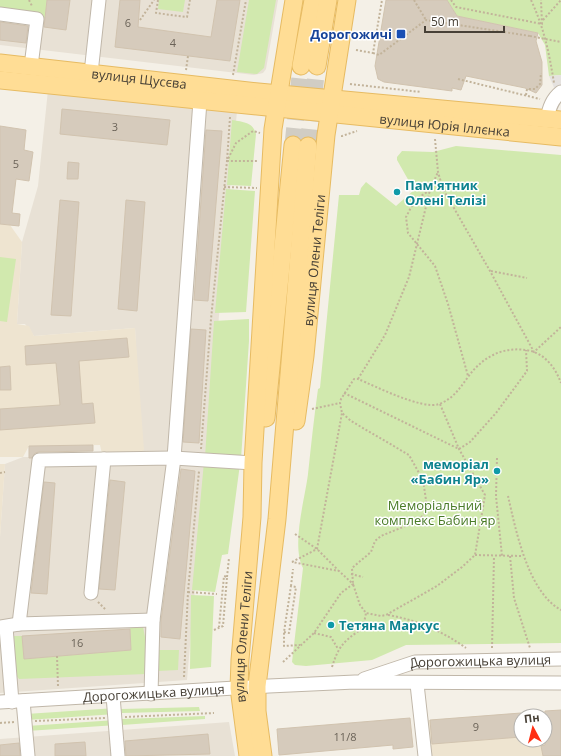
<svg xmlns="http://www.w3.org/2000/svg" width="561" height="756" viewBox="0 0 561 756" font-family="'Open Sans',sans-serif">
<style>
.residential{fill:#e8e1d5}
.education{fill:#eee4d0;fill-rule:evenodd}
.green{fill:#d1e9ae}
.parking{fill:#e5e2df}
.building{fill:#d6cbbc;stroke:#d1c3af}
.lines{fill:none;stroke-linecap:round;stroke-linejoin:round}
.major-tunnel{stroke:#d1cdc4;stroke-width:17;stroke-dasharray:17 8;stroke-linecap:butt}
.minor-casing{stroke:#c0b7a9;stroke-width:15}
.major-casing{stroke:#e7bb62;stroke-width:19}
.path{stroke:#c2b39a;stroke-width:2;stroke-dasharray:2 2;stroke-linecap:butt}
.minor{stroke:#fff;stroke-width:13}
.major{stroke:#ffdd95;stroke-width:17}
.path-bridge{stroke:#c2b39a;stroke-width:2;stroke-dasharray:2 2;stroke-linecap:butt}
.transit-dot{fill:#1a4fb4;stroke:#fff;stroke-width:1.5}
.culture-dot{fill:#0f9aa8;stroke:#fff;stroke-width:1.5}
.labels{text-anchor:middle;stroke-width:3;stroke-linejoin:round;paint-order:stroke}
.number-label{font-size:11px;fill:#6b6358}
.transit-label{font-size:13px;font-weight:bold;fill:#164399;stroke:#fff;text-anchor:end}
.street-label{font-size:13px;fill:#474036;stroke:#fff}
.culture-label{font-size:13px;font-weight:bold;fill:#0d838f;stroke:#fff;text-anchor:start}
.park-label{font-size:13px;fill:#497b27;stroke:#fff}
</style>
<rect width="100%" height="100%" fill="#f4f0e7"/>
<path class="residential" d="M0,0H278L266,69L263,73L254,75L0,45Z
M48,90L237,111L187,680L0,693V537L5,464L23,457H94L102,454L141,452L135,328L34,336L25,324H17L22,242L38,186Z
M229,722L235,756H0V739Z"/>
<path class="education" d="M0,224L10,225L22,242L17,324L29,326L34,336L135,328L144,450L141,452L102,454L100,445L29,446L23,457H0Z
M0,464H5L0,538Z
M561,710V756H421L417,721ZM521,716H545V740H521Z"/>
<path class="green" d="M0,0H47L45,18L0,12Z
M159,0H185L183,12L158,9Z
M249,0H276L264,68L257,74L237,72Z
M447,0H561V75L549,76L545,45L538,33L457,16Z
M232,120C243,122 253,122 256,134L251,186L227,185Z
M456,146L561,155V643L406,645L372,660L306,666L295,665L292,662L303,568C291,545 305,499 308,474C311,446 314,417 318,389L320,388L339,195H359L361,188L366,182L396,206L414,190L397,160V157L402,151L433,152Z
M226,189L255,191L246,312L215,313Z
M0,257L16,259L7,322L0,321Z
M249,319V341L241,459L205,457L214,321Z
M204,462L240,464L228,554L222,555L215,592L192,590Z
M191,595L214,596L211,667L190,669Z
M143,627L148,652L146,674L19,679L16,675L14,636H22L24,659L131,650L130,628Z
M158,650H179L178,670L158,671Z
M199,707L200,711L122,713L121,709Z
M116,708V714L27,720L26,714Z
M205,716V719L122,725V719Z
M116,720L117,725L27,731V726Z"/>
<path class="parking" d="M561,75V101H560L549,76Z"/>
<path class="building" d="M47,0H70L66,30L44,27Z
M120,0H140L138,27L211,37L217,0H240L230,61L115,47Z
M386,0H447L457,16L538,33L536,41L542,62V85L536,93L525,88L466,76L461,90L452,88V91L384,82L378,79L375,66Z
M0,22L28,26L26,43L0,40Z
M62,109L170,120L167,145L60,134Z
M0,126L26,130L24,150L33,152L29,181L16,179L12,213L20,214L19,226L0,224Z
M206,130L222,131L208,301L194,300Z
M68,162L79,163L78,179H67Z
M60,200L79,202L71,316L51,315Z
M126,200L145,202L137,311L118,309Z
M191,329L206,330L199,443L183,442Z
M127,338L129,357L79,361L82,404L93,403L95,423L0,430V409L60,405L56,363L26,365L25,346Z
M10,366L11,390H0V367Z
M93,445V451L39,452L35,453L32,458H29V446Z
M181,469L195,471L180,639L161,637V621Z
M110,480L125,482L115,590L99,589Z
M44,482L55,483L47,594L31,593Z
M130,629L131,650L24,659L22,636Z
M561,710V756H543L541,746L545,745V711Z
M521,713V737L432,744L430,720Z
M410,718L413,747L393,749V745L279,755L277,729Z
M208,734L210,754L126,756L125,741Z
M85,742L86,756H55V744Z
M19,743L20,756H0V745Z"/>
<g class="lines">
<path class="major-tunnel" d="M293,145L301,66
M308,146L317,66"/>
<g class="minor-casing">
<g id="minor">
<path d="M0,14L37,19L31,66"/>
<path d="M91,73L99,0"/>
<path d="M547,119C549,108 552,99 561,92"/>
<path d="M91,593L104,459"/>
<path d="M19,624L39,460L174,458L253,463"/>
<path d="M0,627L19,624L153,620"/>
<path d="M6,627L12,702"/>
<path id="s1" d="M364,679L415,662L561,659"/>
<path d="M417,684L425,756"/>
<path d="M151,694L153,620L174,458L200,101"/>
<path d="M113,696L118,756"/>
<path d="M23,701L28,756"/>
<path id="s2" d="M0,702L269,686L355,682L561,683"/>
</g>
</g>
<g class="major-casing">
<g id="major">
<path id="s3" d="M0,63L258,92L561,120"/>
<path d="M301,66L313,0"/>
<path d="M317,66L328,0"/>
<path id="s4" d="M0,80L561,137"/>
<path d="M266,418L293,145"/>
<path id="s5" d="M296,421L305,356L326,135L347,0"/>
<path id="s6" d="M248,756L239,688L240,660L252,517L253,463L273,129L294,0"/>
<path d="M263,756L257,711V686L277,519L308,146"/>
</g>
</g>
<path class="path" d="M29,0L32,6
M158,0L156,13L187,17L190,0
M414,0L426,20
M451,0L456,7L542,24L541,0
M531,0C544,28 549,52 554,83
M140,20L154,0
M543,20L561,0
M356,50L373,53L382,0
M373,53L379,55L426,20L530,36
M186,70L188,56
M233,75L246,0
M458,79L540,99
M350,84L421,92
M526,95L527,89H535L540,84L541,73
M230,117L227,161H258
M342,137V136L357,131
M435,139L438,172L443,189L490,271L534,352L561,327
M224,187L257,188
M430,190L415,200L406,217L408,233L435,266L448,304L468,376
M491,271L527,278
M358,379L385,335L409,277L430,190L438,172
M344,393L459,449L470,442L496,413L527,371L526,350
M440,404L459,449L485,495L475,555L462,567L437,586L386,615L381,616L366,613L360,605L353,584L352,568L371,552L375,541L381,536L418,521L425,513L426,500L423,480L409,455L351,421L342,413L340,403L341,399L354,379H358C375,386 422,410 439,404C453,399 460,388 468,377C483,356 505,345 531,351C546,355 556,369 561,383
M312,409L340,403
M201,449L211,319L227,161L236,143L253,131L260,133
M497,458L496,496L502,556
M0,473L5,472
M508,496C516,531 528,592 561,610
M295,534L317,549L338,570
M475,555L522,556
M510,556L514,598L530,648
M292,562L317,549L342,413
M351,574L363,577
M227,577L229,558
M291,586L293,569
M188,592L217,594
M98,602L106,610
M388,615C417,620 442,631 466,648
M214,630L223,626L227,577L224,576L219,627
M284,632L289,633L296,587L291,586L284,632V646L300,645
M314,633L331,637L338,649
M492,648L494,556
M57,656L58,686
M283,662L314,633L341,593L353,584L339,571L292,562
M332,667C339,645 344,641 363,628L366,613
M184,677L188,592L199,471
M125,717L214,713
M35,721L105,718
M0,723L15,722"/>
<use href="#minor" class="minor"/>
<use href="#major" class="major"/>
<path class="path-bridge" d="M530,36L561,42"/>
</g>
<rect class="transit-dot" x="396" y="29" width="10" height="10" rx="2"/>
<g class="culture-dot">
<circle cx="397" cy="192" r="4"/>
<circle cx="497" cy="471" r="4"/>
<circle cx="331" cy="625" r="4"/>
</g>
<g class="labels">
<g class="number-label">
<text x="128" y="27">6</text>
<text x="173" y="47">4</text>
<text x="115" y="131">3</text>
<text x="16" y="168">5</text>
<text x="77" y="647">16</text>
<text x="476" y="731">9</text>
<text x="345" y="741">11/8</text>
</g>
<g class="transit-label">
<text x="392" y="39">Дорогожичі</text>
</g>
<g class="street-label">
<text dy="5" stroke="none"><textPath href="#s3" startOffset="140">вулиця Щусєва</textPath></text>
<text dy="5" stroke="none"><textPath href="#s4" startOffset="447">вулиця Юрія Іллєнка</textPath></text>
<text dy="5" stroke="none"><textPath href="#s5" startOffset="162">вулиця Олени Теліги</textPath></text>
<text dy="5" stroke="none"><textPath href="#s6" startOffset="120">вулиця Олени Теліги</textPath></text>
<text dy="5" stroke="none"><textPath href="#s1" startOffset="119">Дорогожицька вулиця</textPath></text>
<text dy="5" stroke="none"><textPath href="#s2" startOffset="154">Дорогожицька вулиця</textPath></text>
</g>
<g class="culture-label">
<text x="405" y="190">Пам'ятник<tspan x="405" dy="15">Олені Телізі</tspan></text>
<text x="489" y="469" text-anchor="end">меморіал<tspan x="489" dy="15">«Бабин Яр»</tspan></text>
<text x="339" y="630">Тетяна Маркус</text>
</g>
<g class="park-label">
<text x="435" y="510">Меморіальний<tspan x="435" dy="15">комплекс Бабин яр</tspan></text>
</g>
</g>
<g transform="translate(533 728) rotate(353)"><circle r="19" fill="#ffffff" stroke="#b5b3af"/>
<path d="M0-3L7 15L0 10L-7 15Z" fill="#ff2f13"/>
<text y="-6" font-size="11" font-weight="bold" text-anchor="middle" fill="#474036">Пн</text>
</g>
<path d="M425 26v6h79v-6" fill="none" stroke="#474036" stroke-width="2"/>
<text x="431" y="26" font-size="12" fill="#474036" stroke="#ffffff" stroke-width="3" paint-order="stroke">50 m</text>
</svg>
